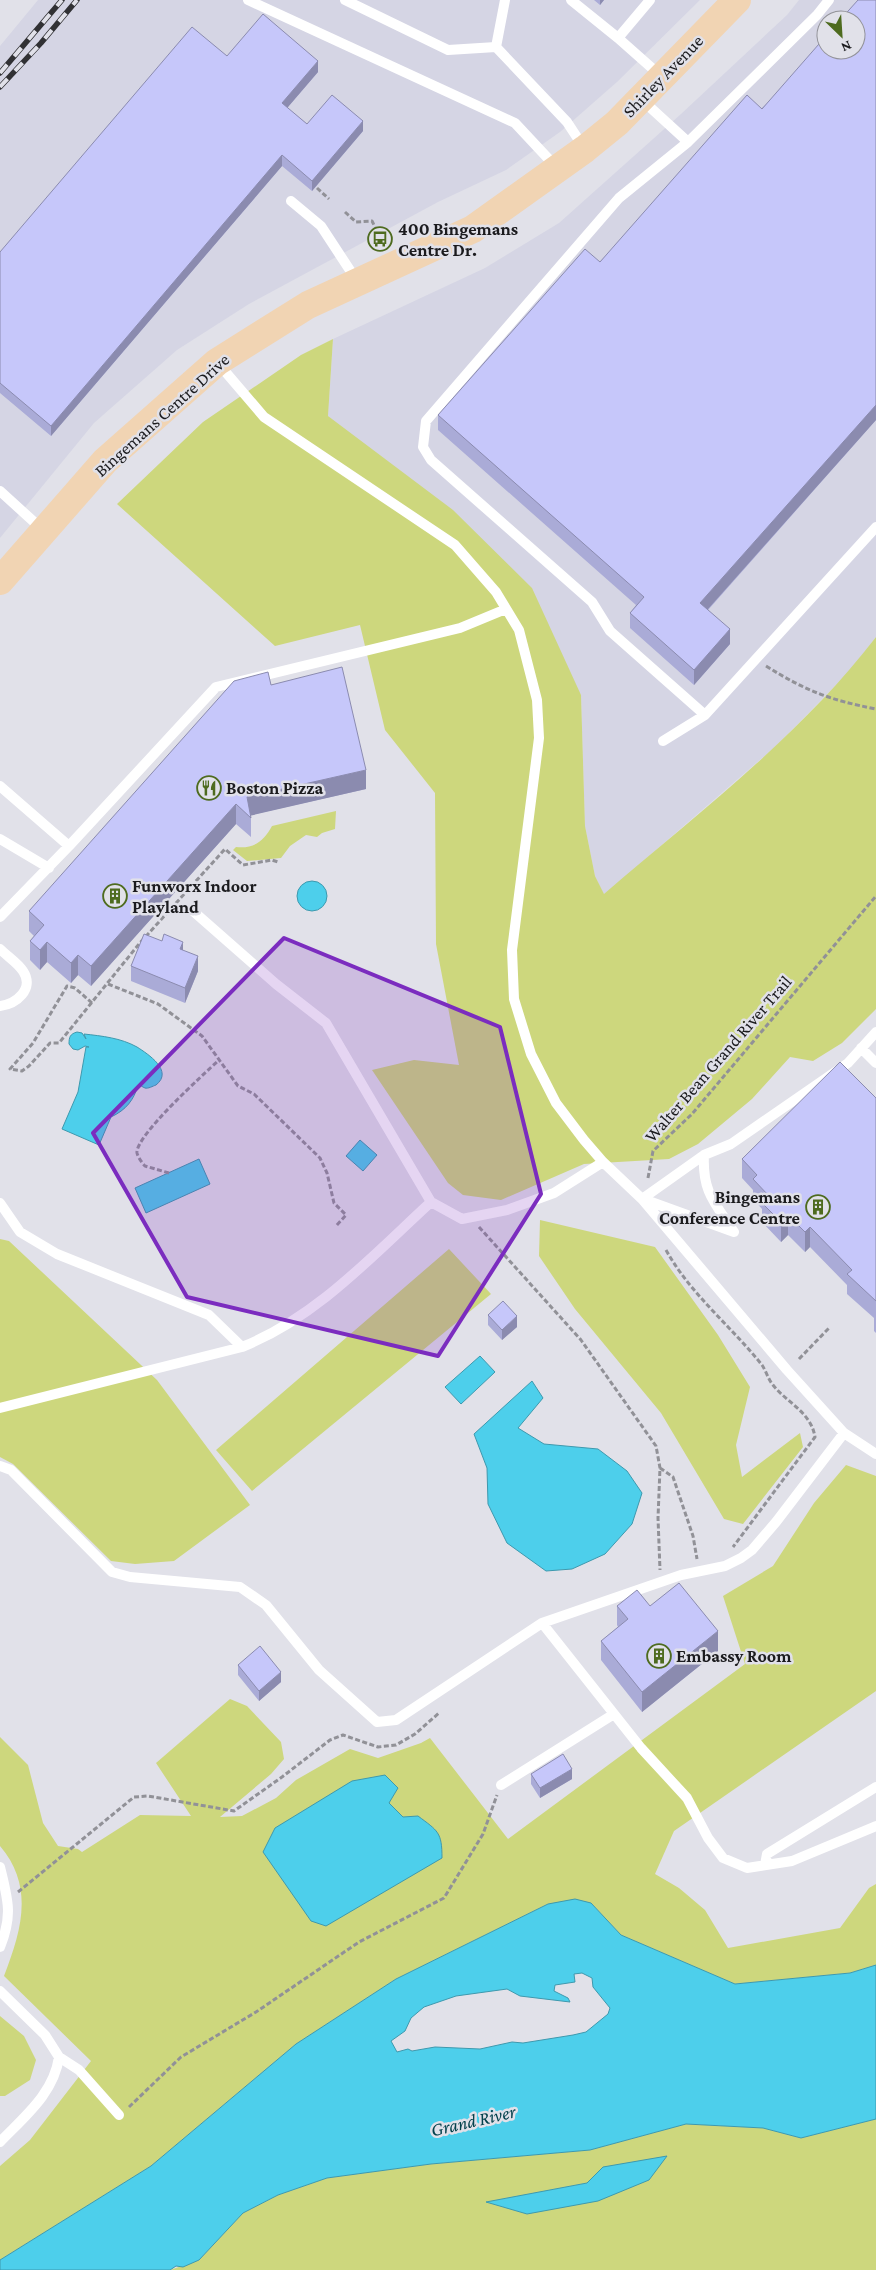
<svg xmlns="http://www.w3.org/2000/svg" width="876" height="2270" viewBox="0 0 876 2270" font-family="'Crimson Pro',serif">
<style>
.built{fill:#d5d5e4;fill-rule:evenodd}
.green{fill:#cdd77d;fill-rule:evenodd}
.water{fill:#4dcfeb;stroke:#3e99ae;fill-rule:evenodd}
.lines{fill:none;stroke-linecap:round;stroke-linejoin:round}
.path{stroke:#919197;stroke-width:3;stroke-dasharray:5 2.5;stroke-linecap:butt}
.service{stroke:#fff;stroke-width:10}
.secondary{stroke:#f1d4b3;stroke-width:28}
.rail-casing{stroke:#313134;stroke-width:5.5}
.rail{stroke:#e1e1e9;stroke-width:4;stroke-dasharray:11;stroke-linecap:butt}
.wall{fill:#aaabd7}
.shaded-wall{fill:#8b8baf}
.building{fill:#c6c7fa;stroke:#8b8baf}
.marked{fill:#7b2cbf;fill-opacity:0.2;stroke:#7b2cbf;stroke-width:4;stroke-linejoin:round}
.labels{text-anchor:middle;stroke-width:5;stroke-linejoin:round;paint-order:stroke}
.street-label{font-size:18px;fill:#1b1b1e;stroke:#e1e1e9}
.poi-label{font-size:18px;font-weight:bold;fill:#1b1b1e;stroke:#e1e1e9;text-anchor:start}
.water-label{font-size:19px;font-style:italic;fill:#03414c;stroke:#e1e1e9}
</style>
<rect width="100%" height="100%" fill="#e1e1e9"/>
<path class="built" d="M38,0H700L617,82L560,132L506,170L438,202L249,304L177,350L94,423L0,538V46Z
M799,0H876V637L849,672L776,746L604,895L595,876L585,826L581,695L328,416L333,339L485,268L559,223L681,114L787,15ZM826,20H856V50H826Z"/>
<path class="green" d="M333,339L328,416L453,510L532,588L581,695L585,826L595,876L604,894C698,813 800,736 876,637V1009L842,1043L813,1061L790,1057L752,1099L698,1144L669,1159L584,1164L501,1200L463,1195L448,1183L372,1070L414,1060L459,1065L436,944L435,793L385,730L360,625L275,646L117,504L203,422L301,355Z
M336,811L335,829L322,833L317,837L306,835L290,846L281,858L247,861L233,850L236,847C254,849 264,841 272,826Z
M540,1220L655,1247L718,1335L750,1387L736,1445L742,1477L800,1433L803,1447L743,1524L724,1519L661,1413L575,1309L539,1256Z
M0,1239L9,1241L157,1380L250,1505L174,1561L135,1564L111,1561L13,1464L0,1457Z
M449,1249L491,1294L252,1491L216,1450Z
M846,1465L876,1476V1691L674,1831L655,1874L679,1888L705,1910L728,1948L840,1928L869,1888L876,1884V1965L850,1973L735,1984L621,1935L591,1903L548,1904L396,1979L296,2044L151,2166L0,2260V2166L30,2140L91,2061L4,1976C21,1932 35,1887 0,1846V1737L28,1765L43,1823L58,1846L78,1849L82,1852L140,1815L191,1816L156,1763L230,1699L247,1706L281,1742L284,1759L271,1774L220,1817L242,1816L276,1798L296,1780L350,1749L378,1758L421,1743L430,1738L508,1839L745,1664L723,1596L773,1566L814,1503ZM389,1803L403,1817L263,1852Z
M0,2016L24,2036L36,2060L30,2080L5,2096H0Z
M876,2119V2270H170L199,2260L243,2213L278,2195L327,2178L431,2164L590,2150L686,2124L763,2128L801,2138ZM587,2183L527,2214L488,2202Z"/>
<path class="water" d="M297 896a15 15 0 1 1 30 0a15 15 0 1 1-30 0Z
M77,1032L82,1033L86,1039L84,1034C102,1036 121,1038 137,1047C148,1054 174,1071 156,1085C153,1086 148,1089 145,1088C142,1087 141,1085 138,1085C134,1100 126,1110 111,1117L99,1145L62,1129L78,1092L86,1047H89L85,1046L78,1050L73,1049L69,1044C69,1037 70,1034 77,1032Z
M360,1140L377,1155L363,1171L346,1156Z
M199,1159L210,1184L146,1213L135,1188Z
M480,1356L495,1372L461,1404L445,1387Z
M532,1381L543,1398L518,1428L544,1444L598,1449L627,1471L642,1493L632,1524L605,1554L572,1569L546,1571L507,1543L488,1504L487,1468L474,1434Z
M385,1775L398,1788L389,1803L403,1817L418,1816C438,1831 442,1832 442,1858L326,1926L311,1921L263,1852L275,1828L352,1781Z
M575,1899L591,1903L621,1935L735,1984L850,1973L876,1965V2119L801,2138L763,2128L686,2124L590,2150L431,2164L327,2178L278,2195L243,2213L199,2260L183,2267L176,2266L170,2270H0V2260L151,2166L296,2044L396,1979L548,1904ZM582,1973L592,1978L593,1987L610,2008L608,2014L586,2032L573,2035L523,2043L512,2042L480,2049L435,2047L412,2051L408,2049L397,2052L391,2041L405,2031L411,2018L424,2007L456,1996L507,1989L520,1996L570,2002L568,1998L554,1991L555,1985L575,1982L574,1974Z
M667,2156L649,2180L598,2201L527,2214L486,2202L587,2183L603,2167Z"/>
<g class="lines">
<path class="path" d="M317,188L329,199
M345,212L356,222L372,221L380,237
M766,666C806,691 830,700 876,709
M108,984L158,1004L202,1036L238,1086L254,1094L320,1158L327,1173L334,1203L346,1215L336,1226
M92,1003L75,988L67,986L33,1043L10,1069L22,1071L29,1066L50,1043H59L139,944L225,849L243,865L272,860L278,862
M169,1173L145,1166C142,1163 138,1157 137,1153C135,1136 204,1074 219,1060
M648,1178L653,1151L692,1114L876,896
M479,1227L581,1340L656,1446L660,1468L658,1518L660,1570
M666,1250C691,1295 731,1326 762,1365C766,1371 768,1379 773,1385C787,1403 811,1412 815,1437L733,1547
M799,1359L829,1328
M660,1468L673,1477L693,1536L697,1559
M18,1892L134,1797L148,1796L234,1811L282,1777L330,1740L343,1735L378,1747L396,1745L415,1734L439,1713
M129,2107L181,2057L256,2012L359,1942L444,1898L483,1834L497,1795"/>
<path class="service" d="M248,0L515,123L557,168
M345,0L448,50L496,47L567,122L584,148
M571,0L618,38
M650,0L618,38L662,77
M496,47L505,0
M641,99L688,142
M291,201L321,226L357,281
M217,362L264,417L455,545L496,592L519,630L537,700L539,738L512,950L514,999L531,1054L556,1103L584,1140L603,1162L642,1199L787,1370L844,1433L876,1454
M0,491L44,531
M705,715L610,631L592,602L431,460L423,447L426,421L619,198L688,142L817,15L829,0
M663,741L705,715L876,527
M0,786L69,846
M0,839L49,868
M193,911L276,984L326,1023L431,1202L462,1219L507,1210L554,1193L603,1162
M0,917L69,846L216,687L460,628L506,609
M0,949C7,956 18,963 23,971C35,989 16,1004 0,1006
M861,1048L876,1063
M704,1155C702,1192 715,1203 734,1232
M642,1199L704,1155L731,1144L848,1063L876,1032
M643,1199L734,1232
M0,1203L20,1232L57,1254L209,1315L242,1347
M0,1408L242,1347C317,1317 373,1255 431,1202
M0,1466L11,1470L112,1572L130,1577L240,1587L266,1605L319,1670L377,1722L396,1720L542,1623L681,1575L725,1566L741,1558L752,1550L776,1522L844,1433
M542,1623L641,1748L687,1798L708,1838L723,1858L747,1868L792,1861L876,1826
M501,1785L614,1714
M765,1865L767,1854L876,1787
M0,1867C8,1900 13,1915 0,1947
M0,1991L45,2035L59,2057C54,2093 25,2116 0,2142
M59,2057L79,2070L119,2115"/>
<path class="secondary" d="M0,581L105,461L217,362L308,305L473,229L585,149L617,123L737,0"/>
<g class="rail-casing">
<path id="rail" d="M0,73L62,0
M0,87L41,43L77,0"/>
</g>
<use href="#rail" class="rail"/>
</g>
<path class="wall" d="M594,0H604L600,5Z
M876,0V420L708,610L730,644L694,685L630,628V613L636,605L438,430V415Z
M227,56L318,72L287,108L307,124L363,131L312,191L282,166L51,436L0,393V252Z
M271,685L366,789L251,815V837L236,824L91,986L78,975L71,983L47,962L40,970L30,960V941L34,936L29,931V911Z
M183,950L198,971L185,1003L131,981V966Z
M876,1098V1333L874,1331V1318L847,1294V1285L810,1247L805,1252L788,1235L781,1242L762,1222V1209L753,1199V1190L742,1178V1159Z
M488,1315L517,1327L502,1340L488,1325Z
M617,1606H650L718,1651L642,1712L601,1660V1641L618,1627L617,1625Z
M238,1665L281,1682L259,1701L238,1675Z
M531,1774L572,1779L540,1798L531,1784Z"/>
<path class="shaded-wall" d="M600,0H604L600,5Z
M318,61V72L282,114V103Z
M363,121V131L312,191V181Z
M282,155V166L51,436V426Z
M876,405V420L700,618V603Z
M730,629V644L694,685V670Z
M366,770V789L249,816L247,797Z
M236,804V824L91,986V966Z
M47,942V962L40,970V950Z
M183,942V957L180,949Z
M78,955V975L71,983V963Z
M198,956V971L185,1003V988Z
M788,1215V1235L781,1242V1222Z
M810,1227V1247L805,1252V1232Z
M517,1316V1327L502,1340V1330Z
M718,1631V1651L642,1712V1692Z
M281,1672V1682L259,1701V1691Z
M572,1769V1779L540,1798V1788Z"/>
<path class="building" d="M858,0H876V405L700,603L730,629L694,670L630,613L644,597L438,415L585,249L600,262L747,95L762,109L826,36V50H856V20H840Z
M263,14L318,61L282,103L307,124L332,95L363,121L312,181L282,155L51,426L0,383V252L192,27L227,56Z
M342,667L366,770L247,797L251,818L236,804L91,966L78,955L71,963L47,942L40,950L30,941L44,925L29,911L234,681L268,672L271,685Z
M144,934L162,941L164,934L183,942L180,949L198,956L185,988L131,966Z
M840,1062L876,1098V1301L847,1274L852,1270L810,1227L805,1232L788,1215L781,1222L762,1203L769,1196L753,1179L757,1175L742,1159Z
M503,1301L517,1316L502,1330L488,1315Z
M679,1583L718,1631L642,1692L601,1641L628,1619L617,1606L637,1590L650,1606Z
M260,1646L281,1672L259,1691L238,1665Z
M563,1754L572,1769L540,1788L531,1774Z"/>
<path class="marked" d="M284,938L500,1027L541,1194L438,1356L187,1297L93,1133Z"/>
<defs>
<g id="bus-ring" transform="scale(1.25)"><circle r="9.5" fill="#e1e1e9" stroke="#4e6b1f" stroke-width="1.5"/><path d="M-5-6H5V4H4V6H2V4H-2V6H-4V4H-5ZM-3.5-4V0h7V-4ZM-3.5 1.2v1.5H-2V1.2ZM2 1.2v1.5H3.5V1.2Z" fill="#4e6b1f"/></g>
<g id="restaurant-ring" transform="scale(1.25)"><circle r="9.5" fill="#e1e1e9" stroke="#4e6b1f" stroke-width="1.5"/><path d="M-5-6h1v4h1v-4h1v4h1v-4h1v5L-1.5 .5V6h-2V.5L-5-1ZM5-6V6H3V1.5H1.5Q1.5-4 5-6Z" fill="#4e6b1f"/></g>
<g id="building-ring" transform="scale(1.25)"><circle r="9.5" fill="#e1e1e9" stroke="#4e6b1f" stroke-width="1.5"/><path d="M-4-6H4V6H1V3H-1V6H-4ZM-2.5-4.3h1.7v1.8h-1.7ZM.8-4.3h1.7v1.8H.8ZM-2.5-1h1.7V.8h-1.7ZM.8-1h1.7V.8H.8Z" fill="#4e6b1f"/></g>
</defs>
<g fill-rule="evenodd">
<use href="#bus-ring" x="380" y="239"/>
<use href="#restaurant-ring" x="209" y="788"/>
<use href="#building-ring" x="115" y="896"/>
<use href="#building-ring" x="818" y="1207"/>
<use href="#building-ring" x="659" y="1656"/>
</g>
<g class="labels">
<g class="street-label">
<text transform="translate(663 76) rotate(-46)" y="6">Shirley Avenue</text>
<text transform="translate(162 415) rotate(-42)" y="6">Bingemans Centre Drive</text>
<text transform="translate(718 1059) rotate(-49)" y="6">Walter Bean Grand River Trail</text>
</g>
<g class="poi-label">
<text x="398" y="235">400 Bingemans<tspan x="398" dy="21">Centre Dr.</tspan></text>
<text x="226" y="794">Boston Pizza</text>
<text x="132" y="892">Funworx Indoor<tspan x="132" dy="21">Playland</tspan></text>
<text x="800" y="1203" text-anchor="end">Bingemans<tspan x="800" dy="21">Conference Centre</tspan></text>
<text x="676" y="1662">Embassy Room</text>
</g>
<g class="water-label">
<text transform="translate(473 2120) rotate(-13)" y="7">Grand River</text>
</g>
</g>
<g transform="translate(841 35) rotate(155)"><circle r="24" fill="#e1e1e9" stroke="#929298"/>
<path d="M0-4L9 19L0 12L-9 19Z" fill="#4e6b1f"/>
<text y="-8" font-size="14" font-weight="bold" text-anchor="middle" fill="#1b1b1e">N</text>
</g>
</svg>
